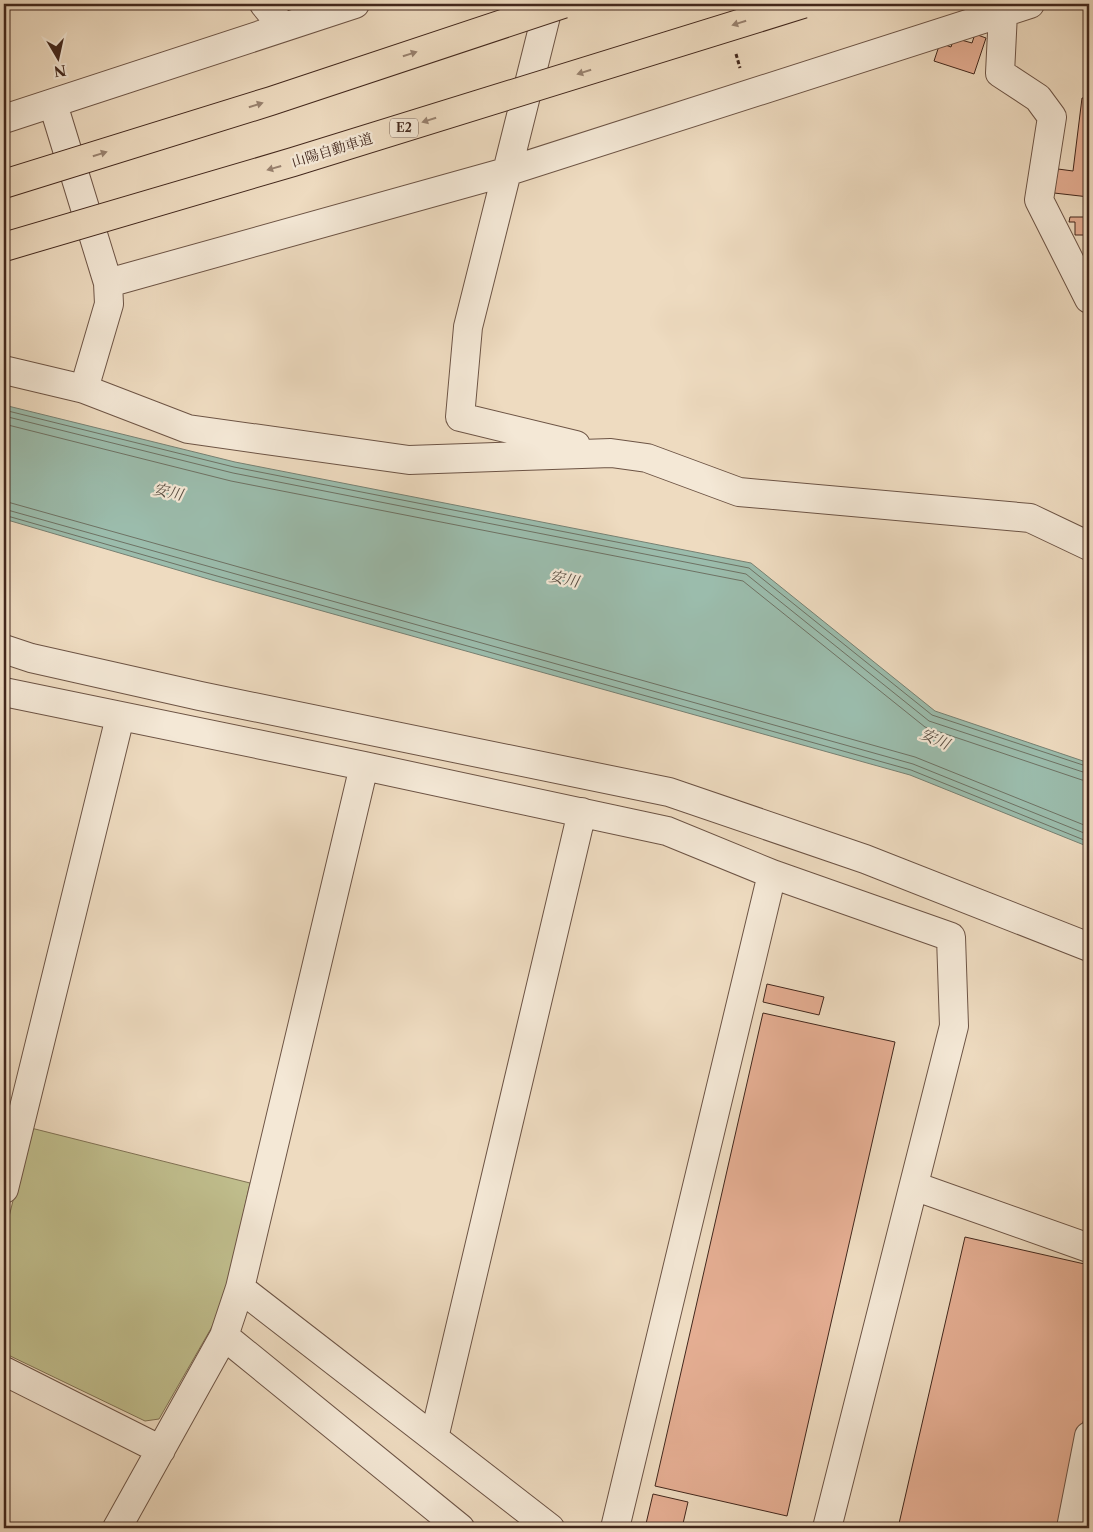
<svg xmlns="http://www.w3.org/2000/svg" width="1093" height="1532" viewBox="0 0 1093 1532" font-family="'Libre Caslon Text','Noto Serif JP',serif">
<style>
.green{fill:#c0be8d;stroke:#817254}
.water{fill:#9bbcac;stroke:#778072}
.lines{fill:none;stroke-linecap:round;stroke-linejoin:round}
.shore{stroke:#6e7264;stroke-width:1}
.building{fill:#e5ae93;stroke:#42271c}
.minor-casing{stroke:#6d5445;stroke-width:30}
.path{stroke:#42271c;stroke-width:3;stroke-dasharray:4 2.5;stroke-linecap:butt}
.minor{stroke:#f4e8d6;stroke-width:28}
.highway-bridge-casing{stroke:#42271c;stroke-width:30;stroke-linecap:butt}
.highway-bridge{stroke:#eedbc0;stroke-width:28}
.oneway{fill:#98816e}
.labels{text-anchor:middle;stroke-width:4.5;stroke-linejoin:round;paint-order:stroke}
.shield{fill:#f4e8d6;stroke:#776154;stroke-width:1}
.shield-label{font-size:12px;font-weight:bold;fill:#42271c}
.street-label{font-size:14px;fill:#42271c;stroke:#f4e8d6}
.water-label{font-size:15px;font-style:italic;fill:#584c40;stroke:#f4e8d6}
</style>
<rect width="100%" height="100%" fill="#eedbc0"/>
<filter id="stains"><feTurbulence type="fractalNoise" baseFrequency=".004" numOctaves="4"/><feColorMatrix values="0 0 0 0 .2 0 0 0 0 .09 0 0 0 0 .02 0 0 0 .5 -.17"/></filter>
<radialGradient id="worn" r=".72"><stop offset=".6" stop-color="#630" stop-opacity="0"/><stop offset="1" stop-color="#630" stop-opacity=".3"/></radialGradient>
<path class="green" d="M31,1128L250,1183L229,1281L213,1325L159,1419L145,1421L4,1353V1237Z"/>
<path class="water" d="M4,405L235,462L751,563L935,711L1089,763V847L910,775L215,581L4,519Z"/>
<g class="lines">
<path class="shore" d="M4,410L234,467L749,568L932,715L1089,767
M4,416L233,473L746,574L929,721L1089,774
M4,424L231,481L743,581L925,727L1082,780L1089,781
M4,501L915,757L1089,827
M4,509L913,764L1089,835
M4,515L217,576L911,770L1089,842"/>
</g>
<path class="building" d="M975,34L986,38L974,74L934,61L940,43L951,47L954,38L972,43Z
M1082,98H1089V197L1054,193L1058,169L1073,171Z
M1070,217H1089V235H1075V222H1069Z
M767,984L824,997L819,1015L763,1002Z
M763,1013L895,1042L787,1516L655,1486Z
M965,1237L1089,1265V1396L1059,1528H898Z
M653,1494L688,1502L682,1528H645Z"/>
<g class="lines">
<g class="minor-casing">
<path id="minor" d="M264,4L283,27
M549,4L468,327L460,417L576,445
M1003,13L1000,73L1038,98L1052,117L1039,200L1089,299
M53,104L108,283L109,304L84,389
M4,119L355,4
M108,283L506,172L1030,4
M4,370L84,389L188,429L409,460L611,453L647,458L739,492L1030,518L1089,546
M4,649L31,658L200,696L669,792L865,859L1089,947
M4,692L364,766L667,831L772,874L951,937L954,1026L827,1528
M914,1186L1089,1248
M4,1189L120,717
M240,1288L550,1528
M224,1336L460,1528
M4,1371L161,1450
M434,1438L582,812
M117,1528L224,1336L240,1288L364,766
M615,1528L772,874
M1071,1528L1089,1436"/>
</g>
<path class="path" d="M736,54L740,68"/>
<use href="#minor" class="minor"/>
<g class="highway-bridge-casing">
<path id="highway-bridge" d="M4,184L271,101L563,4
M4,247L293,162L803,4"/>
</g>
<use href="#highway-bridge" class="highway-bridge"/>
</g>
<defs><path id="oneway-solid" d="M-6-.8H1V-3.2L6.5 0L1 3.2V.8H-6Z" transform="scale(1.25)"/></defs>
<g class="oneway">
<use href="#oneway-solid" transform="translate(739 23) rotate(163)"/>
<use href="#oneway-solid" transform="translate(410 54) rotate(-18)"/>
<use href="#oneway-solid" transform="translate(584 72) rotate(163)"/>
<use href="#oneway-solid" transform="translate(256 105) rotate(-17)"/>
<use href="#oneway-solid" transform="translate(429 120) rotate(163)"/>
<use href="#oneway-solid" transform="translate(100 154) rotate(-17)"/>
<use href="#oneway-solid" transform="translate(274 168) rotate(164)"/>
</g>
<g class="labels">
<rect class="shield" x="390" y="118.5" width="28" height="19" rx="4"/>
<g class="shield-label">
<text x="404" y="132">E2</text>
</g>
<g class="street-label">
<text transform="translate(332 150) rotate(-17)" y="5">山陽自動車道</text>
</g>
<g class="water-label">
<text transform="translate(168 492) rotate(12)" y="5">安川</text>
<text transform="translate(564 579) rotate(12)" y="5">安川</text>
<text transform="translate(935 739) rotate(24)" y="5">安川</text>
</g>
</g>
<rect width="1093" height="1532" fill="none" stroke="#eedbc0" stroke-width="20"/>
<rect x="5" y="5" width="1083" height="1522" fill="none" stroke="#42271c" stroke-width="2.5"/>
<rect x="10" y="10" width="1073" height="1512" fill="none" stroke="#42271c"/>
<g transform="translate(58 58) rotate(171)" stroke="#f4e8d6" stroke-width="4" paint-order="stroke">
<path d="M0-4L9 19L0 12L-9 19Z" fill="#42271c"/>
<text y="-8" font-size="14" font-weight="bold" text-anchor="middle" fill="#42271c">N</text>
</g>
<rect width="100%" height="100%" filter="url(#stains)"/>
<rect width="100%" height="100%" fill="url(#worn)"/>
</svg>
